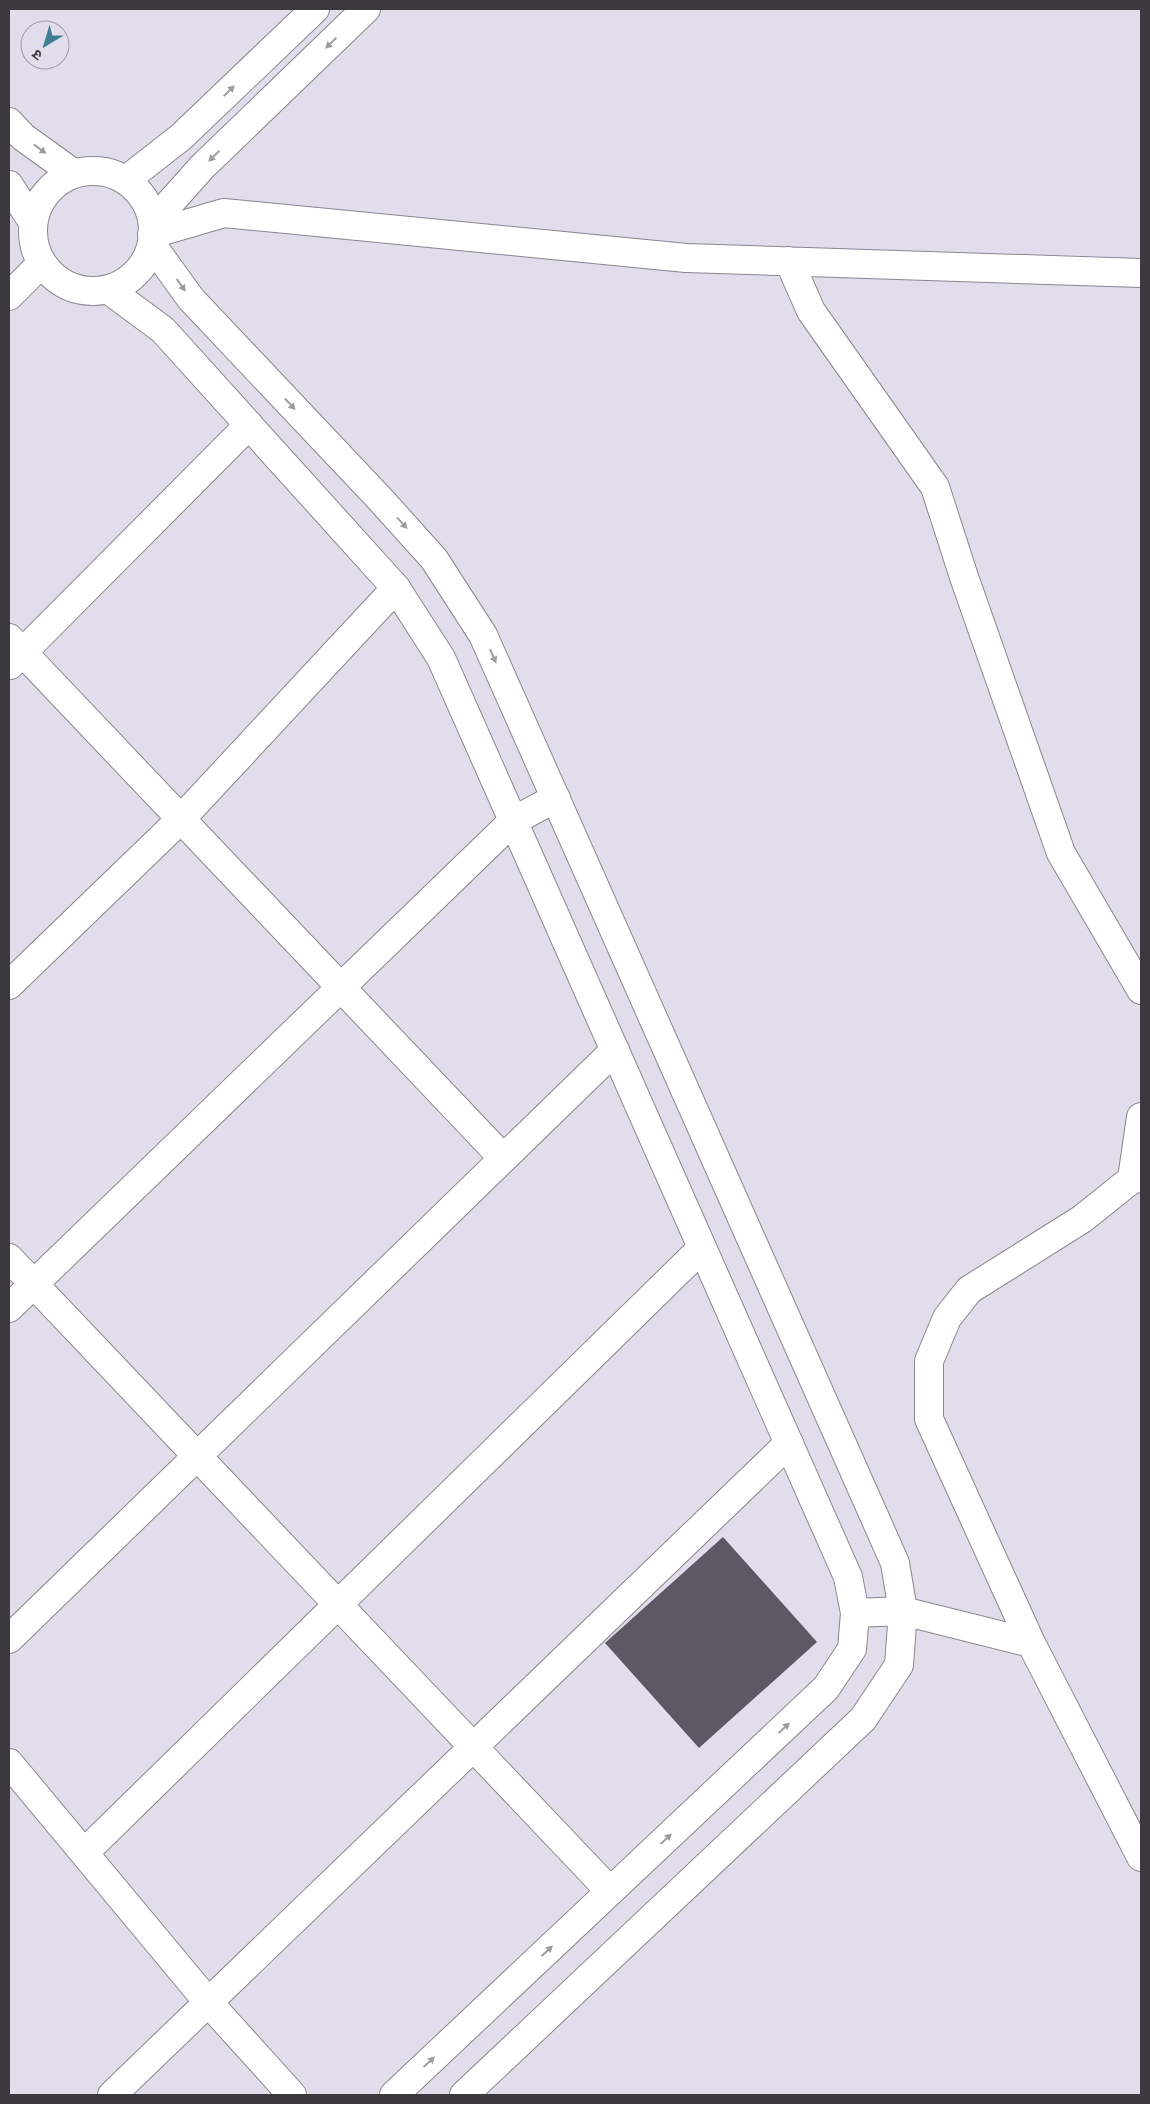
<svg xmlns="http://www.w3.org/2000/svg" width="1150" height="2104" viewBox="0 0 1150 2104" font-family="Spectral,'Noto Sans Devanagari',serif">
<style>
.building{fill:#5d5864}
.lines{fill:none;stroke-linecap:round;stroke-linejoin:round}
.minor-casing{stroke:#898591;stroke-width:30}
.major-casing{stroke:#898591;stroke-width:30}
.minor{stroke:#fff;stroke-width:28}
.major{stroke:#fff;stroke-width:28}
.oneway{fill:#9d9c9e}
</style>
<rect width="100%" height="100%" fill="#e2ddea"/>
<path class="building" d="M723,1537L817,1642L699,1748L605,1643Z"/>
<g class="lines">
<g class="minor-casing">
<path id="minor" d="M126,180L181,137L315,9
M153,222L202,167L366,9
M152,234L224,213L686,258L1141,273
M789,261L811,311L935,487L964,577L1061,853L1141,990
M9,296L42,263
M9,638L503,1158
M10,665L249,425
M9,985L181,819L396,588
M1141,1178L1132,1179L1082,1219L969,1290L947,1318L929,1361V1419L1031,1643L1141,1857
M1132,1179L1141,1117
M9,1258L610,1891
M9,1308L513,821
M903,1611L1031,1643
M9,1639L615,1050
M9,1763L208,2002L292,2095
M84,1853L702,1248
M112,2095L789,1443"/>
</g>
<g class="major-casing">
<path id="major" d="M9,122L23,137L73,173
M33 231a60 60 0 1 1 120 0a60 60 0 1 1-120 0Z
M9,185L32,221
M152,245L191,299L380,499L434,559L483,635L895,1563L903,1611L899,1665L863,1719L464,2095
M109,290L163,330L396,588L441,658L848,1577L855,1613L852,1649L826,1688L394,2095
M513,821L556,798
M855,1613L903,1611"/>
</g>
<use href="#minor" class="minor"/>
<use href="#major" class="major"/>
</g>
<defs><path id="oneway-solid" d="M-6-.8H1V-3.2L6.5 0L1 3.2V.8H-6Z" transform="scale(1.25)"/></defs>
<g class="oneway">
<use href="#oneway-solid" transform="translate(331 43) rotate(136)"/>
<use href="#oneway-solid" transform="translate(229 91) rotate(-44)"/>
<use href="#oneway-solid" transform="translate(40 149) rotate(36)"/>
<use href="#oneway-solid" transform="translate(214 156) rotate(136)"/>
<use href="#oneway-solid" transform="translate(181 285) rotate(55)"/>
<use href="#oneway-solid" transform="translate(290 404) rotate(47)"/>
<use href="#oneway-solid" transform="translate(402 523) rotate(48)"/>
<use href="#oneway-solid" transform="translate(493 656) rotate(66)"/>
<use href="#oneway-solid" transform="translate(784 1728) rotate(-43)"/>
<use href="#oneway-solid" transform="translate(666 1839) rotate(-43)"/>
<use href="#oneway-solid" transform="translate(547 1951) rotate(-43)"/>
<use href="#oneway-solid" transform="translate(429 2062) rotate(-43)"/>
</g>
<rect width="1150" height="2104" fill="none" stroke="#3b393e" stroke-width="20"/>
<g transform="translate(45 45) rotate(218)"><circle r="24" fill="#e2ddea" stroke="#9f9ba5"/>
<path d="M0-4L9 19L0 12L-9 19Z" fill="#3f7f93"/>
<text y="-8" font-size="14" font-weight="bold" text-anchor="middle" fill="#3b393e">उ</text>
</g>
</svg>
